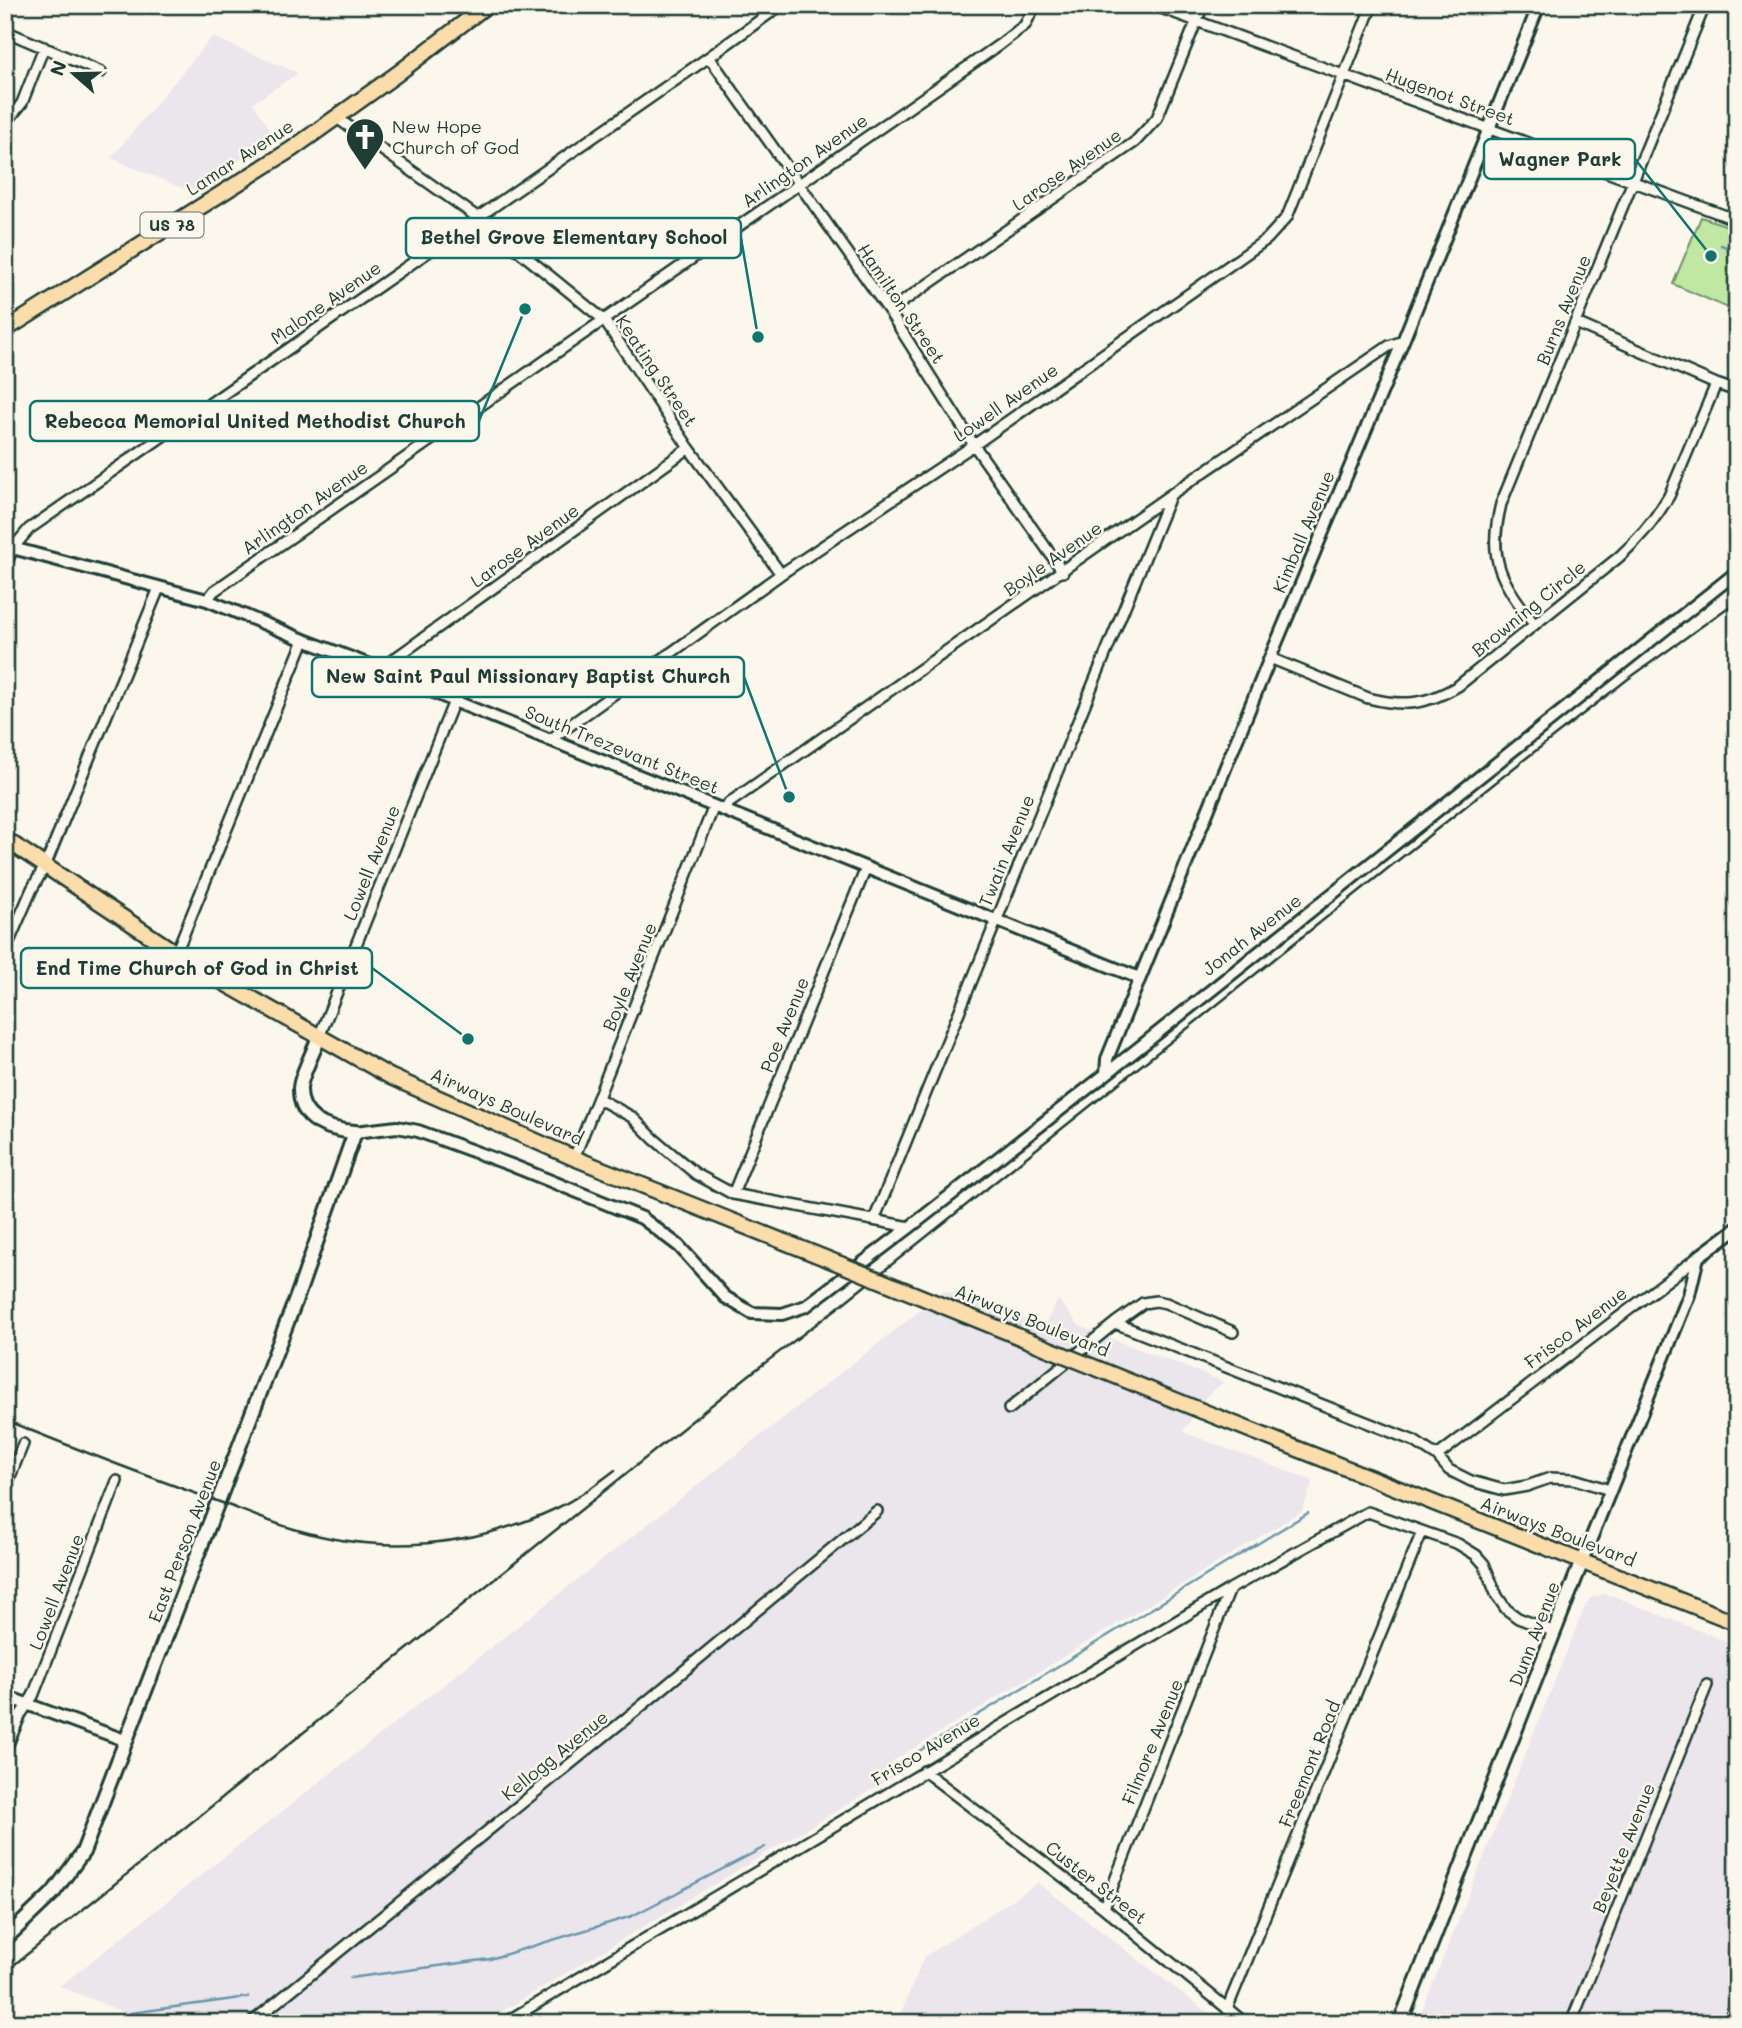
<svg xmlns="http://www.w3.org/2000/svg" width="1742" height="2028" viewBox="0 0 1742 2028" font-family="Mali,sans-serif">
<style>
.built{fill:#ebe5ec}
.green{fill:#c0e8a3;stroke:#70926c;stroke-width:2}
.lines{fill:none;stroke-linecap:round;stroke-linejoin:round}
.stream{stroke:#6797aa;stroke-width:2.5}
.minor-casing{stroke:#1f3d34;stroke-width:14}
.tertiary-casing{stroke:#1f3d34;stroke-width:16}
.secondary-casing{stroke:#1f3d34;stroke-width:18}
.primary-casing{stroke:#1f3d34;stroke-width:19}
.minor{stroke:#fbf7ec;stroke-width:9}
.tertiary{stroke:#fbf7ec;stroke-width:10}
.secondary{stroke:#fbf7ec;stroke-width:12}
.primary{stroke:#fbddab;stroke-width:14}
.rail{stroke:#1f3d34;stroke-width:2.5}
.primary-bridge-casing{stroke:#1f3d34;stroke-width:19;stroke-linecap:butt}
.primary-bridge{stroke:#fbddab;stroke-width:14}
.labels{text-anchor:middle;stroke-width:5;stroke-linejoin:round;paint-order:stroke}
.shield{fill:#fbf7ec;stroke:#61756b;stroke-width:2}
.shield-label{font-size:16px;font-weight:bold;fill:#1f3d34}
.street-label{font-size:18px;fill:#1f3d34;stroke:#fbf7ec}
.poi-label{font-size:18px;fill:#1f3d34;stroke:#fbf7ec;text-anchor:start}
.leader{fill:none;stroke:#0f766e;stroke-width:2.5}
.callout-dot{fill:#0f766e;stroke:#fbf7ec;stroke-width:2.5}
.callout{fill:#fbf7ec;stroke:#0f766e;stroke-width:2.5}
.callout-label{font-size:19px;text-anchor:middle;font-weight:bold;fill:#1f3d34}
</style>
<rect width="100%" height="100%" fill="#fbf7ec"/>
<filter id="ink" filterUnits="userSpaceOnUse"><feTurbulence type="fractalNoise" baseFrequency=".0143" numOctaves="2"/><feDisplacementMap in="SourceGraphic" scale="14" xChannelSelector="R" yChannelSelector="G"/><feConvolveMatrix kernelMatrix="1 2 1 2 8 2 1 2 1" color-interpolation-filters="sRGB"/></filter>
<g filter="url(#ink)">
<path class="built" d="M212,37L298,73L253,103L275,138L189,191L111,158Z
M945,1291L1044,1327L1058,1299L1079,1326L1224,1382L1206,1396L1183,1432L1313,1481L1302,1511L891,1762L896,1775L483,2023H149L60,1986Z
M1603,1594L1613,1596L1737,1646V2023H1417L1585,1606L1591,1598Z
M1038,1883L1221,2023H897L924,1957Z"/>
<path class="green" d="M1701,217L1737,229V312L1673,284Z"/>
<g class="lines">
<path class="stream" d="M1721,245L1737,251
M911,1756L1308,1513
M350,1978L490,1959L632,1916L765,1847
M131,2013L248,1997"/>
<g class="minor-casing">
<path id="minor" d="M1153,5L1737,220
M5,31L101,72
M709,57L889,311L974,445L1063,572
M337,118L477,217L604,320L689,448L781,574
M5,124L22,103L44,47
M889,311L1135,142L1157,118L1203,5
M1576,323L1716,384L1737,391
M5,567L13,548L29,529L709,57L781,5
M207,600L214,591L999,45L1025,25L1035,5
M1534,624C1501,580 1487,561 1501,504L1705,5
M1270,658L1368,698C1404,707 1426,705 1458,686L1619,557C1639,539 1655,520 1669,496L1716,384
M380,669L689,448
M551,739L781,574L974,445L1267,239L1287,217L1372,5
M724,810L729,803L1170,495L1389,346L1403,341
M5,951L32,889L45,866L159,588
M176,953L304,640
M319,1037L454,701
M599,1099L632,1117L654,1139L696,1174L733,1194L910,1227
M574,1158L714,806
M733,1194L866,868
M874,1220L1170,496
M1115,1323L1414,1441L1437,1456L1449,1470L1471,1481L1504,1490L1527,1486L1550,1478L1574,1479L1610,1490
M1009,1409L1115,1323L1143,1303L1156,1301L1166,1303L1233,1332
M1437,1456L1698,1257
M5,1489L23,1444
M5,1751L21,1714L33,1696L117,1481
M924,1771L1104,1908L1245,2023
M1104,1908L1230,1589
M1227,2009L1422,1532
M251,2023L639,1708L877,1511
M504,2023L1230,1589L1368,1512L1458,1544L1476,1555L1484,1564L1497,1596L1506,1609L1518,1618L1555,1632
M1571,2023L1707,1685
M1728,2023L1737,2000"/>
</g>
<g class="tertiary-casing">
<path id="tertiary" d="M5,546L207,600L304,640L380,669L454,701L1139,978
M1106,1074L1107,1059L1270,658L1403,341L1539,5
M355,1132L397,1127L418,1131L511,1165L642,1218L679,1246L725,1297L752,1313L782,1314L806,1306L910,1227L1106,1074L1737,572
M1582,1561L1689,1295L1698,1257L1737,1228
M5,1696L127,1741"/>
</g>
<g class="secondary-casing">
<path id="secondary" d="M5,1939L53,1893L83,1852L298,1294L355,1132C329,1130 300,1121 300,1090C299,1079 315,1049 319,1037
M5,2016L7,2023
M1400,2023L1582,1561"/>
</g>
<g class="primary-casing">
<path id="primary" d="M5,330L292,149L397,74L487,5
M5,839L203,971L391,1077L574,1158L840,1264
M1202,1411L1737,1623"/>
</g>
<use href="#minor" class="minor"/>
<use href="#tertiary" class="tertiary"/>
<use href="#secondary" class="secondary"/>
<use href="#primary" class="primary"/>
<path class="rail" d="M5,1420C74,1448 143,1475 214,1500C240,1509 266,1521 294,1529C382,1556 474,1547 557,1508C578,1498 597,1484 615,1470
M5,1972L749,1375L836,1309L1520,763L1628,679L1737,601"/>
<g class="primary-bridge-casing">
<path id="primary-bridge" d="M840,1264L1202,1411"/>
</g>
<use href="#primary-bridge" class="primary-bridge"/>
</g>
</g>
<defs>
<g id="church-pin" transform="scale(2.0125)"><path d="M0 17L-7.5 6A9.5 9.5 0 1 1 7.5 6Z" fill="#1f3d34" stroke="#fbf7ec"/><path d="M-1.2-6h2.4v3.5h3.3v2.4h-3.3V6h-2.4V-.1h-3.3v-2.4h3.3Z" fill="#fff"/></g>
</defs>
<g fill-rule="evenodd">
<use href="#church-pin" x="365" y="137"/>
</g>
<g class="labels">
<rect class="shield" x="140.5" y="212.5" width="63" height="25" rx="5"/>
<g class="shield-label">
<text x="172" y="231">US 78</text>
</g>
<g class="street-label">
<text transform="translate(1450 97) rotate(20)" y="6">Hugenot Street</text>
<text transform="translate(240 158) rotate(-33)" y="6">Lamar Avenue</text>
<text transform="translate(805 161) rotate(-35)" y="6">Arlington Avenue</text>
<text transform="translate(1067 170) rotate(-35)" y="6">Larose Avenue</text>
<text transform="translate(326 303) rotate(-35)" y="6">Malone Avenue</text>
<text transform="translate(901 304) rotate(56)" y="6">Hamilton Street</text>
<text transform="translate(1564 310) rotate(-68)" y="6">Burns Avenue</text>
<text transform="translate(656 371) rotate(56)" y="6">Keating Street</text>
<text transform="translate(1006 403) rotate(-35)" y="6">Lowell Avenue</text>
<text transform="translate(305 508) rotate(-35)" y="6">Arlington Avenue</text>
<text transform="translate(1304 532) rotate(-67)" y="6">Kimball Avenue</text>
<text transform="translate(525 546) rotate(-36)" y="6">Larose Avenue</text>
<text transform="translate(1053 559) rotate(-35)" y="6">Boyle Avenue</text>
<text transform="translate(1529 609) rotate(-39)" y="6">Browning Circle</text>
<text transform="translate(622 750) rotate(22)" y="6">South Trezevant Street</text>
<text transform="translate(1007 851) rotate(-68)" y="6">Twain Avenue</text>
<text transform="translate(372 863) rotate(-68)" y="6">Lowell Avenue</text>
<text transform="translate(1252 935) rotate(-38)" y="6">Jonah Avenue</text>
<text transform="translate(630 977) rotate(-68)" y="6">Boyle Avenue</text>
<text transform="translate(785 1025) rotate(-68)" y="6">Poe Avenue</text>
<text transform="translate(507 1107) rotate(24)" y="6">Airways Boulevard</text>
<text transform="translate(1032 1321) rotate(22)" y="6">Airways Boulevard</text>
<text transform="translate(1576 1328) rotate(-37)" y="6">Frisco Avenue</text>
<text transform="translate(1558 1532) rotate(21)" y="6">Airways Boulevard</text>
<text transform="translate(185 1541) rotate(-69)" y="6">East Person Avenue</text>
<text transform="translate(57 1592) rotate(-69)" y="6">Lowell Avenue</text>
<text transform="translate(1535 1634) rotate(-69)" y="6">Dunn Avenue</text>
<text transform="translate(1153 1742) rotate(-68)" y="6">Filmore Avenue</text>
<text transform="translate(926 1750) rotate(-31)" y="6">Frisco Avenue</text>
<text transform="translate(555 1756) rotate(-39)" y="6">Kellogg Avenue</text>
<text transform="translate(1310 1764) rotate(-68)" y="6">Freemont Road</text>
<text transform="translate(1624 1848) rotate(-68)" y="6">Beyette Avenue</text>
<text transform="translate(1096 1883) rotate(38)" y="6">Custer Street</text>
</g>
<g class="poi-label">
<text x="392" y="133">New Hope<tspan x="392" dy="21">Church of God</tspan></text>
</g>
</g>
<path class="leader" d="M1711 256L1635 159M758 337L741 238M525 309L479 421M789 797L744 677M468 1039L372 968"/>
<g class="callout-dot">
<circle cx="1711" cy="256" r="7"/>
<circle cx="758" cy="337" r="7"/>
<circle cx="525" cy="309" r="7"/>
<circle cx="789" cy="797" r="7"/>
<circle cx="468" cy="1039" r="7"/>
</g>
<g class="callout">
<rect x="1484" y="139" width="151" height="40" rx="7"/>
<rect x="406" y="218" width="335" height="40" rx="7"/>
<rect x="30" y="401" width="449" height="40" rx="7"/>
<rect x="312" y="657" width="432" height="40" rx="7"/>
<rect x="21" y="948" width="351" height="40" rx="7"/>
</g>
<g class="callout-label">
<text x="1560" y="166">Wagner Park</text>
<text x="574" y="244">Bethel Grove Elementary School</text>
<text x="255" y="428">Rebecca Memorial United Methodist Church</text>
<text x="528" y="683">New Saint Paul Missionary Baptist Church</text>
<text x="197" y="975">End Time Church of God in Christ</text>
</g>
<rect width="1742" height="2028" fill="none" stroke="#fbf7ec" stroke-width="28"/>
<rect x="14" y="14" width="1714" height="2000" fill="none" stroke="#1f3d34" stroke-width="2.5" filter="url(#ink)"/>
<g transform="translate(74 74) rotate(290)" stroke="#fbf7ec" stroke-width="5" paint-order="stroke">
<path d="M0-5L12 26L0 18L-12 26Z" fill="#1f3d34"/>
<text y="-10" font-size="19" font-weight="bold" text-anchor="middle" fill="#1f3d34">N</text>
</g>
</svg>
